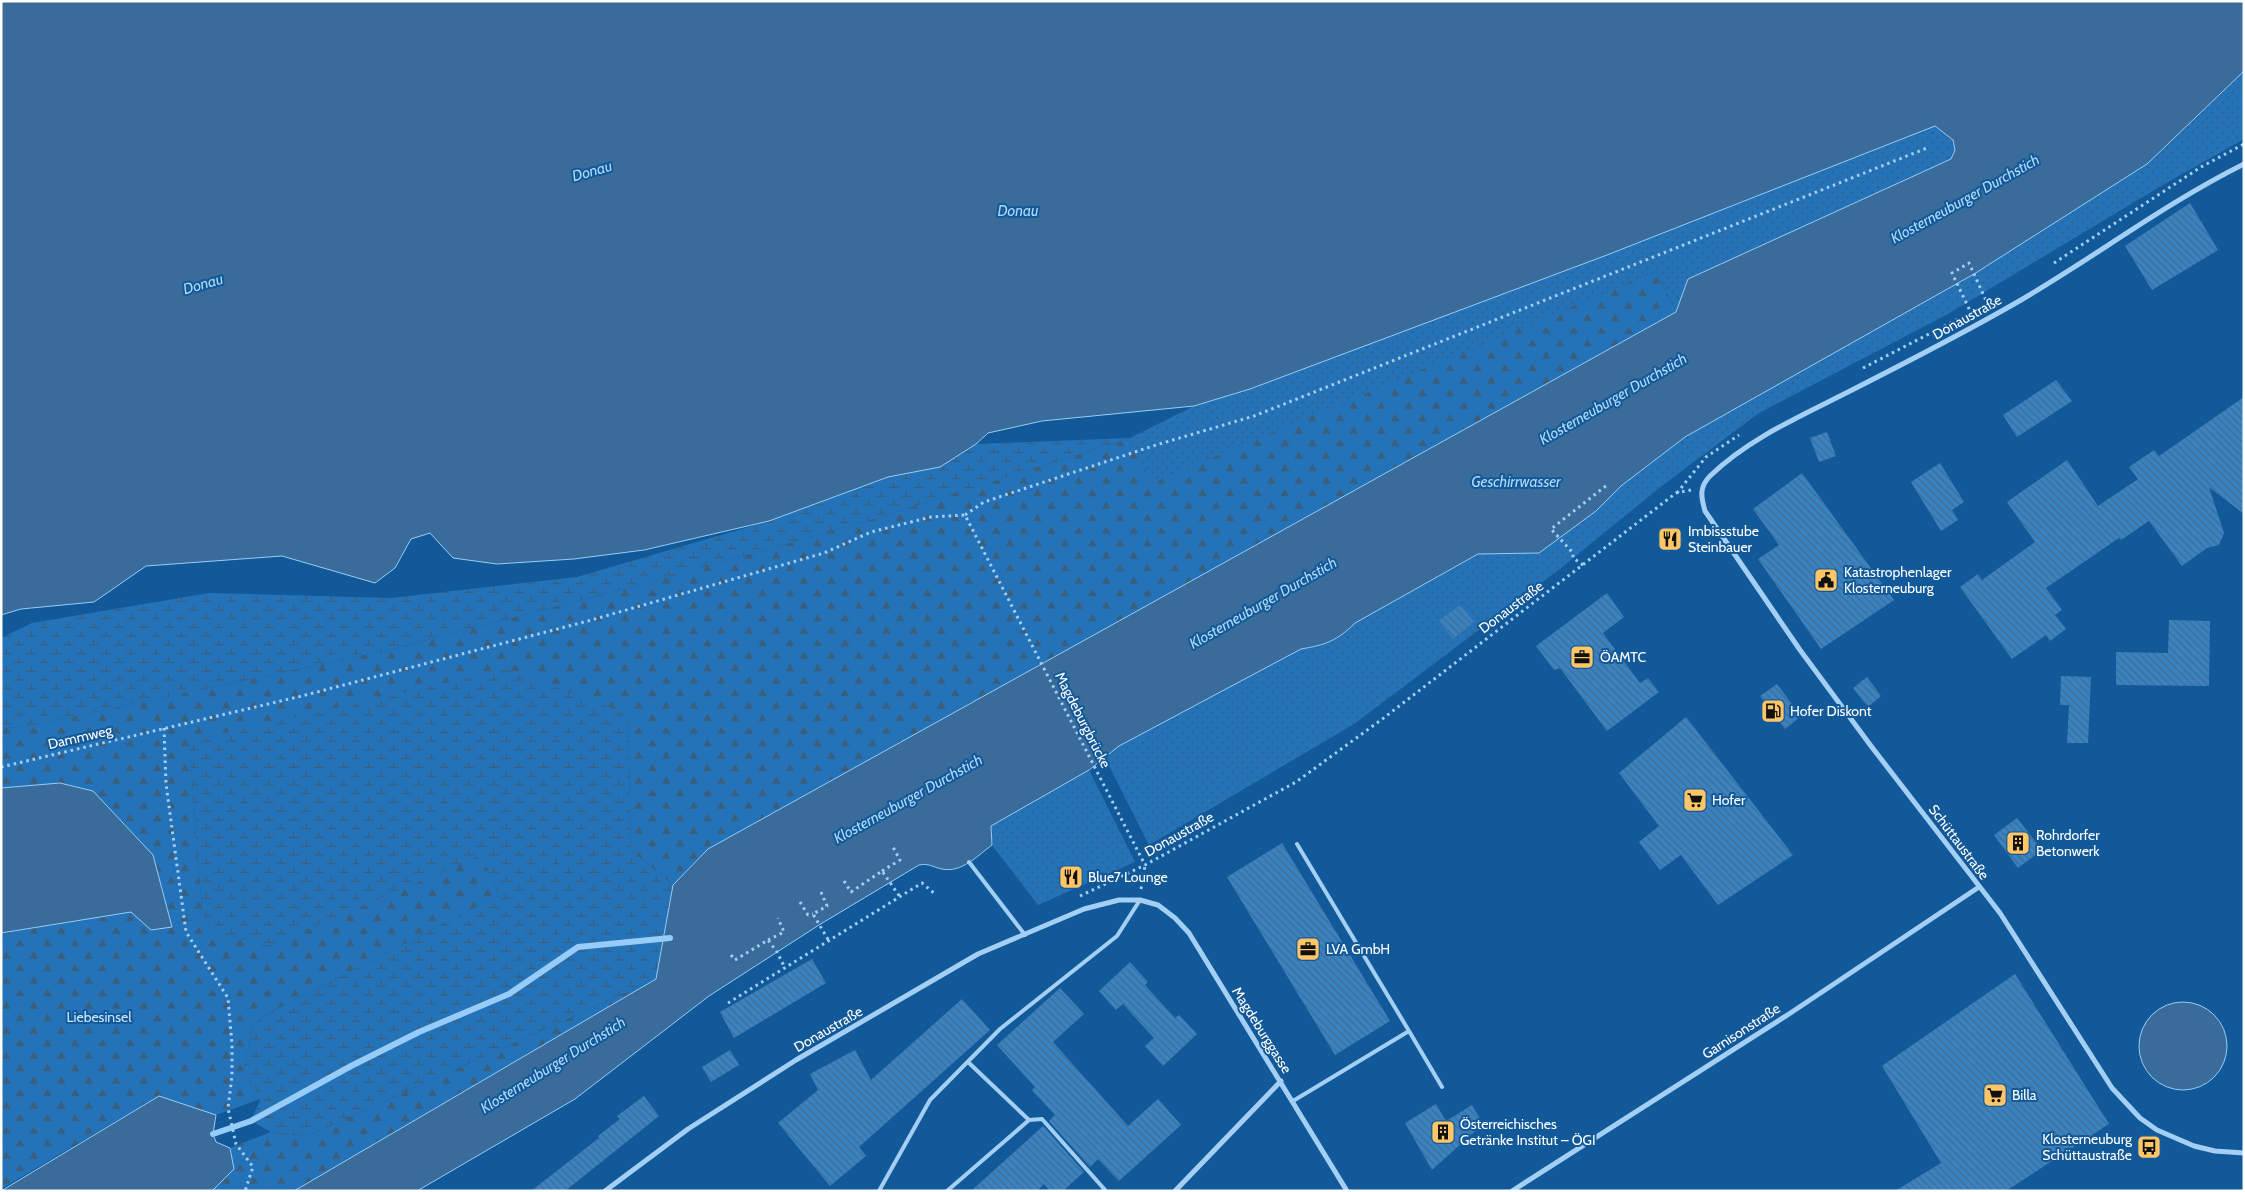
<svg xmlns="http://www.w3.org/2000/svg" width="2245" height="1192" viewBox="0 0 2245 1192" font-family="Cabin,sans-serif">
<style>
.grass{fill:url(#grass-dots)}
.forest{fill:url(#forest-firs)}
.wetland{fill:url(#wetland-marsh)}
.water{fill:#396c9a;stroke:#96ccf7}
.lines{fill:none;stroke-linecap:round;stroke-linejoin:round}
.stream{stroke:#96ccf7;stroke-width:6}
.building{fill:url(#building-back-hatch)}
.path{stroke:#a4cff4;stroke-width:3;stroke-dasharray:2.5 4;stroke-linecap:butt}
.lane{stroke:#a4cff4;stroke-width:4}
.street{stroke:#a4cff4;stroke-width:5}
.labels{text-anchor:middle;stroke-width:4;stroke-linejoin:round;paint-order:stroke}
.street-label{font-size:14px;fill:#fff;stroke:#125999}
.poi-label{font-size:14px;fill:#fff;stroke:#125999;text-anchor:start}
.park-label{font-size:14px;fill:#cce7fe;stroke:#125999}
.water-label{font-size:15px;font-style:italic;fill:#b1d9fa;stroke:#125999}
</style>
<defs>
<pattern id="grass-dots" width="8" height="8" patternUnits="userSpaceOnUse" patternTransform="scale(1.25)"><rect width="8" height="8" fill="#2473b8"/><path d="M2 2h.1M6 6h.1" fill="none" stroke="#3a5e7d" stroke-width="1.8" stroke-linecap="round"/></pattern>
<pattern id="forest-firs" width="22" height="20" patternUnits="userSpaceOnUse" patternTransform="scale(1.25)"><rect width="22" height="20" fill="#2473b8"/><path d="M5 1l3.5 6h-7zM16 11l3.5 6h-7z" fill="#3a5e7d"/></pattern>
<pattern id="wetland-marsh" width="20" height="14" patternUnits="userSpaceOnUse" patternTransform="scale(1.25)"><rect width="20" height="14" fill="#2473b8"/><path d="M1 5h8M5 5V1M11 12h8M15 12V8" fill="none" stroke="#3a5e7d"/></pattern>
<pattern id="building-back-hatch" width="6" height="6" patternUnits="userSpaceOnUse" patternTransform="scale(1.25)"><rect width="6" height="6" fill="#3b82c1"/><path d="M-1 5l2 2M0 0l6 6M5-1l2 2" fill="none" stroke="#426c92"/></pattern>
</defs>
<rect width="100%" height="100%" fill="#125999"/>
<path class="grass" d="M2244,71V139L2161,186L1948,314L1759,413L1663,485L1556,572L1354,724L1149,845L1105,758L1119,746L1301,649C1325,645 1337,641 1355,623L1479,554L1539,552L1596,511L1621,486L1685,437L2147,164Z
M1935,126L1953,140L1955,150L1951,159L1688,279L1676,312L1656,271L1152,484L1130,438L1194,406L1250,389Z
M1089,770L1135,862L1038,905L992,845L991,826Z"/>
<path class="forest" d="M1656,271L1676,312L708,849L673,885L631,850L628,714L189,741L202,910L212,931L268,946L482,854L498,896L273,1011L253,1025L244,1068L260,1099L216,1115L158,1096L1,1189V933L131,912L151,930L172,927L60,783L1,788V729L34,725L393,649L654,581L868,521L1130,438L1152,483Z
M656,979L294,1191H212L234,1169L230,1148L271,1132L308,1136Z"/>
<path class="wetland" d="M1130,438L868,521L654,581L393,649L34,725L1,729V638L32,623L209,593L391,598L577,577L769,521L888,477L940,467L976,444Z
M508,669L628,714L631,850L673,885L656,979L308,1136L271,1132L251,1121L260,1100L244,1068L253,1025L273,1011L498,896L482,855L268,946L212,931L202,910L189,741Z"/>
<path class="water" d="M1,1H2244V71L2147,164L1974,274L1685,437L1621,486L1596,511L1539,553L1478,554L1355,623C1337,641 1325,645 1301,649L1119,746L1089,770L991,826L992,845C977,856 962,873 942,869C932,867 929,863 919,865L819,925L709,996L575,1099L417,1191H294L656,979L673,885L708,849L1676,312L1688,279L1951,159L1955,150L1953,140L1935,126L1607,255L1250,389L1194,406L1042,421L988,433L976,444L940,467L888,477L769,521L644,550L574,559L497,564L453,558L430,533L411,539L395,568L375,583L282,556L146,566L94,602L21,609L1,615Z
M60,783L93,791L153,855L172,927L151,930L131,912L1,933V788Z
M2139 1046a44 44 0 1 1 88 0a44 44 0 1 1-88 0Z
M159,1096L216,1115L213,1134L216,1142L230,1148L234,1169L212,1191H1Z"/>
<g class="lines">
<path class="stream" d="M213,1134L251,1121L351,1066L419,1032L509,994L578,947L670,938"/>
</g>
<path class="building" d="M2190,203L2218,250L2152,290L2125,246Z
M2056,380L2072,401L2017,437L2003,415Z
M2244,397V514L2209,487L2224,533L2219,545L2207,548L2182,566L2149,521L2121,540L2119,538L2046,588L2062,610L2055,615L2066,629L2050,641L2046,635L2012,659L1960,587L1978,574L1982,580L2035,542L2007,502L2067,460L2098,506L2138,479L2129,467L2154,450L2159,456Z
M1827,432L1836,456L1819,462L1810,438Z
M1940,463L1964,502L1952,510L1958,520L1941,531L1911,482Z
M1802,473L1894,600L1821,649L1758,559L1779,545L1753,509Z
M1672,527L1683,541L1668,552L1658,538Z
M1607,593L1624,617L1603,633L1640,683L1648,678L1659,692L1607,731L1560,668L1554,670L1536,646Z
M1460,605L1474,622L1453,639L1439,621Z
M2169,620L2210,621L2209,686L2116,685V652L2168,653Z
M2061,676L2091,677L2088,743H2067L2069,705H2060Z
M1867,677L1881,696L1868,707L1853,688Z
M1777,684L1801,716L1785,729L1760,696Z
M1686,717L1793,855L1718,905L1681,855L1660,870L1639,842L1659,826L1619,773Z
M2017,818L2042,850L2018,868L1994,835Z
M1282,843L1390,1021L1335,1055L1227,877Z
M812,959L826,983L734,1038L720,1012Z
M1130,962L1148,982L1145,985L1175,1018L1179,1015L1197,1034L1163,1066L1145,1046L1154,1038L1123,1004L1116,1010L1099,991Z
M2015,974L2109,1124L2006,1191H1895L1941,1163L1882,1066Z
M1060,988L1084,1014L1053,1042L1128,1126L1158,1099L1181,1125L1119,1181L1098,1159L1090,1167L1049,1121L1055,1115L1032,1090L1035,1087L997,1045Z
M962,999L990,1030L859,1147L866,1156L830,1186L778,1123L818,1090L810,1074L855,1050L871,1080Z
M730,1050L739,1065L711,1082L702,1067Z
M644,1096L659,1116L565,1191H531L599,1138L598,1136L620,1119L617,1116Z
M1436,1104L1446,1121L1472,1105L1483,1124L1432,1170L1405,1123Z
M1043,1126L1084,1172L1063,1191H1050L1044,1184L1037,1191H971Z"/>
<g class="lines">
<path class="path" d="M2054,263L2201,167L2244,144
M1972,315L1952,273L1969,263L1988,305
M1863,368L1960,318
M1677,493L1706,457L1739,435
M965,515L984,502L1156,445L1254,416L1927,148
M1583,565L1573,558V553L1551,529L1607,485
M164,728L166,784L186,932L228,998L232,1045V1076L228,1108L236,1144L253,1167L245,1191
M1,767L298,697L588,621L824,553L871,532L931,517L965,515L1145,865
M882,871L900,860L893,847
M844,881L851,892L882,871L900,897
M1141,889L1145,866
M821,892L827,906L813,914L829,941
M1080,896L1145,865L1296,782L1381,720L1676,493L1691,490
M800,902L808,915L813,914
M768,940L784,932L778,918
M731,955L735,960L768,940L777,952L785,968
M728,1003L922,883L935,894"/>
<path class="lane" d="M1297,844L1409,1031
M969,862L1025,935
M1293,1101L1409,1031L1442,1087
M1029,1120L1042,1119L1106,1191
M879,1191L930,1100L1000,1029L1117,936L1140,900
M947,1191L1029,1120L968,1062"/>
<path class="street" d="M2244,164C2166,203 2096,256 2021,300C1966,332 1909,361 1852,390C1803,415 1749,438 1710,476C1699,487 1701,497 1705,511L1800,650L1871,746L2000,913L2112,1088L2140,1118L2157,1130L2194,1146L2215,1151L2244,1153
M605,1191L688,1129L796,1060L978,954L1084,909L1119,900H1140L1158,905L1175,918L1189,933L1347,1191
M1175,1191L1281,1081
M1512,1191L1792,1012L1979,887"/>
</g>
<defs>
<g id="restaurant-square" transform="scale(1.25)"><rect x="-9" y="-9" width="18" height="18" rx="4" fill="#ffc667" stroke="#125999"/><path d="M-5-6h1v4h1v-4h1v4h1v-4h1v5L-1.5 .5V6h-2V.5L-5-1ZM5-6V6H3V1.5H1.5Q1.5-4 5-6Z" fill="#111"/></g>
<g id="civic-square" transform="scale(1.25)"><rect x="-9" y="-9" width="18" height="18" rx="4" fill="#ffc667" stroke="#125999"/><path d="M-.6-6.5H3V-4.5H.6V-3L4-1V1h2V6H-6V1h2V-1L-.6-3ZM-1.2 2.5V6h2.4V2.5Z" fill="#111"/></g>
<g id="office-square" transform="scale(1.25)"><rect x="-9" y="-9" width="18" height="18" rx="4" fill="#ffc667" stroke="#125999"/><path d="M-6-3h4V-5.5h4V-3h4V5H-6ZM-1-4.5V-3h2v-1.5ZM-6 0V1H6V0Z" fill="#111"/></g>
<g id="fuel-square" transform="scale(1.25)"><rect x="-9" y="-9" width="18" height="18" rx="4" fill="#ffc667" stroke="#125999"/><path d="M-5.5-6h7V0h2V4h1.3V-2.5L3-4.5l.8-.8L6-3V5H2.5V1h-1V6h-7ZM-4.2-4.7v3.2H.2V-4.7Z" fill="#111"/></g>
<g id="supermarket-square" transform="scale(1.25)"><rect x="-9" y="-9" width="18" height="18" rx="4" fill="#ffc667" stroke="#125999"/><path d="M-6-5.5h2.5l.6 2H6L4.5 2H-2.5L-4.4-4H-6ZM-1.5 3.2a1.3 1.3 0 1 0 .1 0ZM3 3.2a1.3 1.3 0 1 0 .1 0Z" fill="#111"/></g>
<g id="building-square" transform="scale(1.25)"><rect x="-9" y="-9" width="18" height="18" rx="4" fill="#ffc667" stroke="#125999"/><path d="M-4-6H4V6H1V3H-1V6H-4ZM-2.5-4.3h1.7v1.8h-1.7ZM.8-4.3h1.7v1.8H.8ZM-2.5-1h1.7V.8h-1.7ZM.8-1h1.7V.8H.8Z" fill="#111"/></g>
<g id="bus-square" transform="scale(1.25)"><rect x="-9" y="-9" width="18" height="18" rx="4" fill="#ffc667" stroke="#125999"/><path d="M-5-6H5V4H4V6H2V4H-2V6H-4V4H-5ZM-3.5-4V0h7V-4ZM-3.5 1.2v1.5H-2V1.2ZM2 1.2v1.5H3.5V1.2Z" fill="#111"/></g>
</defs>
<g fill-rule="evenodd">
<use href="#restaurant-square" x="1670" y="539"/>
<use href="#civic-square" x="1826" y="580"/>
<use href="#office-square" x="1582" y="657"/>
<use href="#fuel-square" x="1773" y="711"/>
<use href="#supermarket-square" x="1695" y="800"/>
<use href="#building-square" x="2018" y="843"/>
<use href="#restaurant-square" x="1071" y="877"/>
<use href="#office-square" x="1308" y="949"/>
<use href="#supermarket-square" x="1995" y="1095"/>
<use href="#building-square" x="1443" y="1132"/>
<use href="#bus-square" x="2149" y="1147"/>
</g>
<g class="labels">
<g class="street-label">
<text transform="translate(1967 317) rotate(-29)" y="5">Donaustraße</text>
<text transform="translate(1511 607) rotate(-37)" y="5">Donaustraße</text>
<text transform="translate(1083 720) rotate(63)" y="5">Magdeburgbrücke</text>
<text transform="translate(80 737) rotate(-13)" y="5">Dammweg</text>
<text transform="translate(1179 834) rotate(-29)" y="5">Donaustraße</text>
<text transform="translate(1959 842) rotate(53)" y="5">Schüttaustraße</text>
<text transform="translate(828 1029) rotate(-30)" y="5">Donaustraße</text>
<text transform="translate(1262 1030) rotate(58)" y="5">Magdeburggasse</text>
<text transform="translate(1741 1031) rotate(-33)" y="5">Garnisonstraße</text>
</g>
<g class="poi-label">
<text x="1688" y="536">Imbissstube<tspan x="1688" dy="16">Steinbauer</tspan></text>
<text x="1844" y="577">Katastrophenlager<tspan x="1844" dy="16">Klosterneuburg</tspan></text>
<text x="1600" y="662">ÖAMTC</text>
<text x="1790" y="716">Hofer Diskont</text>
<text x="1712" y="805">Hofer</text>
<text x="2036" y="840">Rohrdorfer<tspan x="2036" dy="16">Betonwerk</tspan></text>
<text x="1088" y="882">Blue7 Lounge</text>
<text x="1326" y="954">LVA GmbH</text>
<text x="2012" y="1100">Billa</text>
<text x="1460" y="1129">Österreichisches<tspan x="1460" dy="16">Getränke Institut – ÖGI</tspan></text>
<text x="2132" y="1144" text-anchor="end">Klosterneuburg<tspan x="2132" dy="16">Schüttaustraße</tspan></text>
</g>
<g class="park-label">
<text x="99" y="1022">Liebesinsel</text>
</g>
<g class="water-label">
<text transform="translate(592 171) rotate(-16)" y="5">Donau</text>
<text transform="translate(1965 199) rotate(-29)" y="5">Klosterneuburger Durchstich</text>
<text x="1018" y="216">Donau</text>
<text transform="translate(203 284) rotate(-16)" y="5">Donau</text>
<text transform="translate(1613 399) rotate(-30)" y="5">Klosterneuburger Durchstich</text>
<text x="1516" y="487">Geschirrwasser</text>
<text transform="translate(1263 603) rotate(-30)" y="5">Klosterneuburger Durchstich</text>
<text transform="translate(908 799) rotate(-29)" y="5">Klosterneuburger Durchstich</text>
<text transform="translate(553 1065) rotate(-32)" y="5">Klosterneuburger Durchstich</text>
</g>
</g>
<rect width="2245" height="1192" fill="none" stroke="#ffffff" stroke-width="5"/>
</svg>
